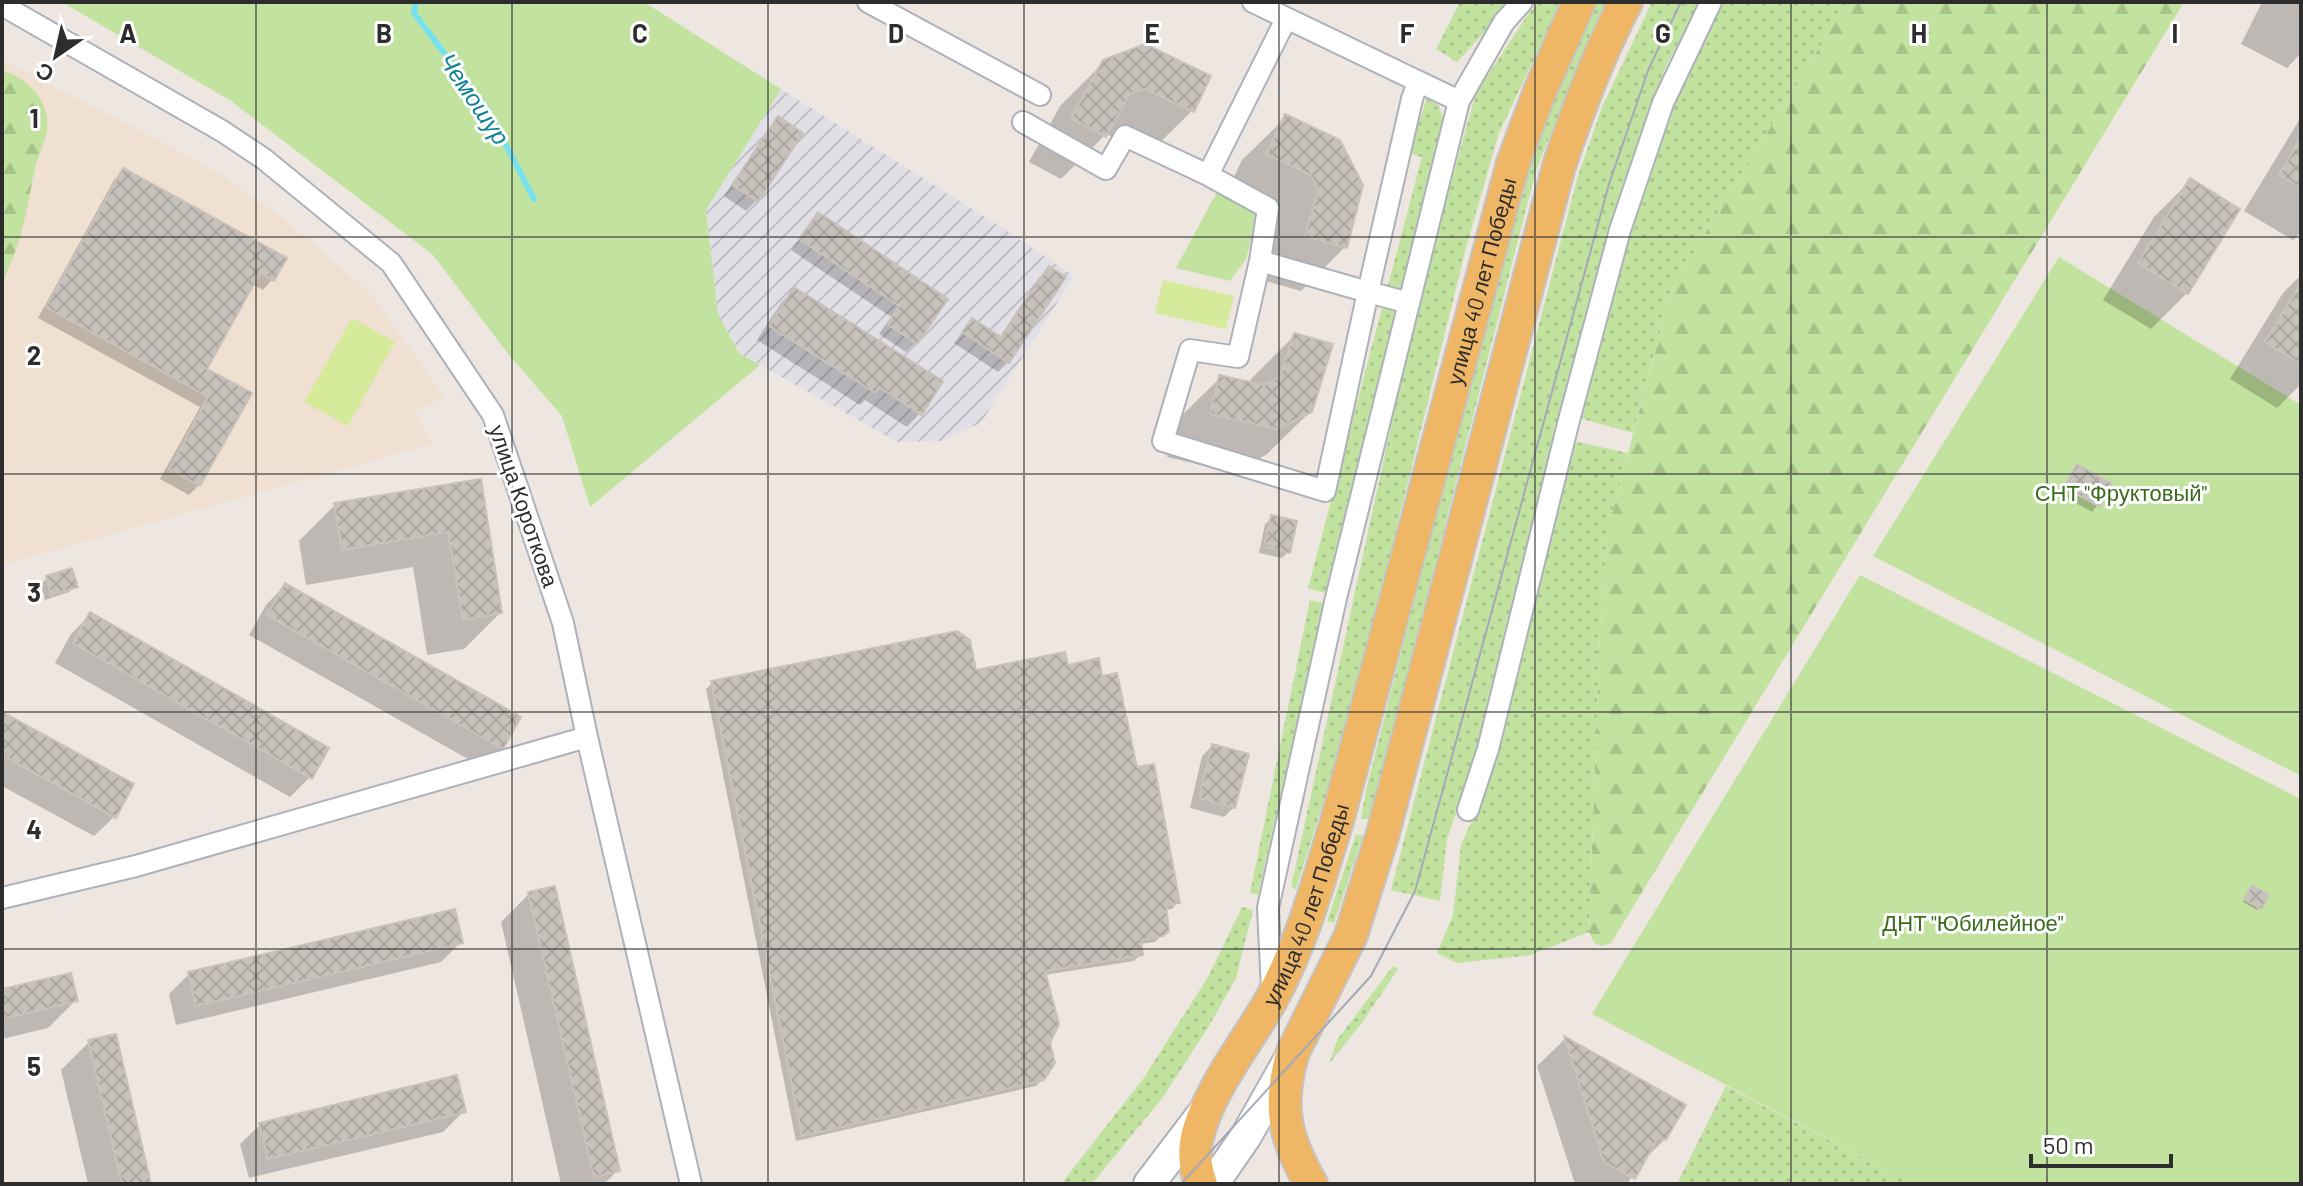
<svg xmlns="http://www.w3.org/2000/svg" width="2303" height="1186" viewBox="0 0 2303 1186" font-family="Barlow,sans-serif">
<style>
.industrial{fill:url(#industrial-furrows)}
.education{fill:#efe0d1}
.grass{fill:url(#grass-dots)}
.forest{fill:url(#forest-firs)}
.park{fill:#c2e39f}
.pitch{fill:#d6ea9b}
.shadow{fill:#0003}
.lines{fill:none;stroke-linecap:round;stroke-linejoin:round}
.stream{stroke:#77e2ed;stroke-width:6}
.building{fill:url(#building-cross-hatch);stroke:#cac1ba;stroke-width:2}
.minor-casing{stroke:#adb1b9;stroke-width:24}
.secondary-casing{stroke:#adb1b9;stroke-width:34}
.primary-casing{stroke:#c4c4c4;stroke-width:36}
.minor{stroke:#fff;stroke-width:20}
.secondary{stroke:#fff;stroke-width:30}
.primary{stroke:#efb665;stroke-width:32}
.tram{stroke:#a3a9b7;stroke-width:2}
.grid{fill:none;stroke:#2d2d2d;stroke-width:2;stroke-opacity:0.55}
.labels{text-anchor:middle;stroke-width:6;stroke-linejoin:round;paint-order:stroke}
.street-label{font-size:22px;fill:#2d2d2d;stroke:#fff}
.park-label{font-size:22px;fill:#3b6b1d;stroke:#fff}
.water-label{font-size:24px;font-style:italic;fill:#108197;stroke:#fff}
.grid-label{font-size:26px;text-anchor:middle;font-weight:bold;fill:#2d2d2d;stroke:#fff;stroke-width:6;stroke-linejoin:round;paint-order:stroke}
</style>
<defs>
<pattern id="industrial-furrows" width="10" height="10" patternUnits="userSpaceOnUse" patternTransform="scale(2)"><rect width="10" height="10" fill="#e1e0e7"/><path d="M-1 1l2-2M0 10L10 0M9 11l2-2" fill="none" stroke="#c1c0c6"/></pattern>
<pattern id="grass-dots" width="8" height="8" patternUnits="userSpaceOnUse" patternTransform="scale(2)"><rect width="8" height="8" fill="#c2e39f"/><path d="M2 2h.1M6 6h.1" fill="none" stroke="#a7c389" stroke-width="1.8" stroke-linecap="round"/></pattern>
<pattern id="forest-firs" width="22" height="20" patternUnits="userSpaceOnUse" patternTransform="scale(2)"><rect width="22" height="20" fill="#c2e39f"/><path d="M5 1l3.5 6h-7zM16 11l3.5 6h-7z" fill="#a7c389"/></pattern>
<pattern id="building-cross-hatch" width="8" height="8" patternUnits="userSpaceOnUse" patternTransform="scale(2)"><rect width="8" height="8" fill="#c7c1bc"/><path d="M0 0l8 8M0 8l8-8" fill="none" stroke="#aba6a2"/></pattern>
</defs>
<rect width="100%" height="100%" fill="#eee6e1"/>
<path class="industrial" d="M781,89L1001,227L1074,276L981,423L940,441L897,442L739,353L718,314L706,210Z"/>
<path class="education" d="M2,60L168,145L220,174L283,218L372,295L444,397L415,412L432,444L2,565Z"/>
<path class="grass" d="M1460,2H1512L1457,62L1436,49Z
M1539,2H1561L1499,133L1466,248L1349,720L1296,889L1291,887L1419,297L1476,93L1529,13Z
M1594,2H1608L1594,28L1536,170L1377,792L1368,819H1361L1366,790L1525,166Z
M1652,2H1700L1666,66L1617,203L1479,747L1447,839L1440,901L1391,890L1577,179L1602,107Z
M1721,2H1847L1672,288L1633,433L1579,418L1630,224L1683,76Z
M1427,98L1439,106L1443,118L1325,593L1308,588L1422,157L1409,153Z
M1573,441L1628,453L1609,525L1601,602L1589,932L1530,955L1457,963L1437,953L1453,915L1461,845L1474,816L1497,755L1523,657Z
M1310,600L1324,603L1258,895L1250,893Z
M1356,834L1363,836L1334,923L1327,921Z
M1242,907L1253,910L1236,978L1209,1026L1163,1097L1092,1184H1061L1143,1079L1208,977Z
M1393,966L1398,969L1361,1024L1329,1064L1337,1040Z
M1726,1086L1913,1184H1677Z"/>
<path class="forest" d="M1847,2H2184L1616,935L1611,943L1602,946L1594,943L1589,932L1601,602L1609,525L1672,288Z
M2,70C24,78 43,93 47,117C50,136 40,148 36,165C30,189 27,214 20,238C15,253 8,269 2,284Z"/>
<path class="park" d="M62,2H644L781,89L706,210L718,314L739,353L760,365L590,507L562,416L509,355L433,255L231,101Z
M1218,190L1258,213L1246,259L1230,281L1176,268Z
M2059,257L2301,405V776L1873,556Z
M1860,575L2301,799V1184H1913L1592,1014Z"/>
<path class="pitch" d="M1163,280L1234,296L1226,329L1155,313Z
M352,318L395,342L348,426L304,402Z"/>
<path class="shadow" d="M2262,2H2301V53L2287,68L2241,44Z
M1104,62L1192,111L1148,154L1106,134L1061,179L1029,162L1060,106Z
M1286,117L1345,247L1301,291L1262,280L1276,235L1268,218L1224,198L1242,160Z
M2301,117V232L2293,240L2244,211Z
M778,119L801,134L756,201L746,211L724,196L769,129Z
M123,170L272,280L263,290L252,284L205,370L249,394L199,485L189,495L160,479L200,407L38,318L114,180Z
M2190,181L2187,293L2151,329L2103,300L2154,217Z
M818,214L945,299L916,342L906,352L879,334L891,317L791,250Z
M1049,268L1008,362L998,372L954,343L972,320L999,338L1039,278Z
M2301,275V384L2277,408L2230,379L2283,293Z
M794,289L920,413L907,427L865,400L860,405L757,340L781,303Z
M1295,335L1311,411L1266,455L1231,472L1167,457L1176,421L1220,378L1250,384L1251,379Z
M2077,467L2098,505L2092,512L2059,494Z
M479,481L500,613L464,649L427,655L413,567L306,585L299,541L335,505Z
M1272,518L1288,552L1282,558L1259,553L1265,524Z
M47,578L75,586L69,592L45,600L41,584Z
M285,585L502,748L482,767L249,635L266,605Z
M91,614L310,777L290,797L55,663L71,634Z
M1066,667L1100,678L1136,770L1178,902L1172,909L1164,910L1167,930L1155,942L1139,944L1141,954L1134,961L1044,975L1048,1042L1043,1079L1036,1086L796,1141L706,689L712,683Z
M2,714L114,817L94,836L2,786Z
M1212,746L1234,807L1224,817L1190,808L1202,756Z
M2250,890L2259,907L2257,910L2243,902Z
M529,894L618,1170L604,1184H561L501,922Z
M461,942L441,962L176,1025L169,994L189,974Z
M2,991L76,1000L48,1028L2,1039Z
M1565,1039L1683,1106L1665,1139L1643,1161L1627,1184H1575L1537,1066Z
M89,1042L149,1184H88L61,1070Z
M463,1112L443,1132L249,1178L240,1144L260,1125Z"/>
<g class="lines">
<path class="stream" d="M416,2L414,13L488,111L534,199"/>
</g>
<path class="building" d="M1145,44L1211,76L1194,112L1145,89L1130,93L1106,137L1071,118L1103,60Z
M1285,114L1340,140L1363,185L1347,248L1305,236L1318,191L1311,175L1266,154Z
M778,116L803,133L758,202L732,185Z
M2301,137V188L2279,175Z
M123,168L287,258L274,281L260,273L207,369L252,393L200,486L169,469L208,397L46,307Z
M2190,178L2240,209L2188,294L2138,263Z
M818,212L948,299L917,344L887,324L899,306L799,239Z
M1049,266L1066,277L1009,363L962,332L972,318L1001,337Z
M2301,283V364L2265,342Z
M794,287L943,381L922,415L879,387L875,393L769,326Z
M1294,333L1333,344L1312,412L1277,429L1210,414L1219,375L1264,385L1280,377Z
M2077,464L2112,484L2100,507L2064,487Z
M481,479L502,613L463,620L448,532L342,550L334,503Z
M1271,515L1297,521L1290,553L1264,547Z
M72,568L78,587L51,595L46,576Z
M285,583L521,717L503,749L267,615Z
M90,612L329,748L312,779L73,643Z
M957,631L970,640L976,670L1065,652L1068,665L1099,658L1102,676L1117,673L1137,767L1154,764L1180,903L1166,905L1169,931L1163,936L1141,940L1143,955L1045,971L1059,1024L1050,1043L1055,1063L1044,1080L802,1136L711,681Z
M2,712L134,784L116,818L2,755Z
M1212,744L1249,754L1235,808L1199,798Z
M2252,885L2269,895L2261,909L2244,899Z
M555,886L620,1171L594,1177L528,892Z
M455,909L463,943L196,1006L188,972Z
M71,973L78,1001L2,1019V989Z
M116,1034L151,1184H122L88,1040Z
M1564,1036L1686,1105L1666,1140L1659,1136L1635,1179L1604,1162Z
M457,1075L466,1112L268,1159L259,1123Z"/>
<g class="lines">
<g class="minor-casing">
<path id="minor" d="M868,2L1040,95
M1253,2L1459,101
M2,5L222,131L264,159L391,263L493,415L563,623L587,737L691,1184
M1286,19L1208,175L1268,208L1260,261L1368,292L1412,99L1418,82
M1023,122L1106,169L1125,136L1208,175
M1260,261L1238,357L1190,350L1163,441L1325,491L1368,292L1409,303
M1468,810L1488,749L1568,424L1620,230L1663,103L1711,2
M2,898L136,866L587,737
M1272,989L1268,908L1336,598L1459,101L1504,22L1522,2"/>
</g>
<g class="secondary-casing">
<path id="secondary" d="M1149,1184L1203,1113
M1213,1184L1246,1136L1289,1060"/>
</g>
<g class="primary-casing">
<g id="primary">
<path id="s1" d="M1201,1184C1194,1165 1193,1149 1199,1130C1212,1085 1248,1041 1271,1000C1302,944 1318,882 1337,821L1513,163L1540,91L1579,2"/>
<path d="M1311,1184C1284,1137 1277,1105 1293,1052L1351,935L1383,833L1559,166C1578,109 1598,55 1626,2"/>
</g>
</g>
<use href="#minor" class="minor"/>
<use href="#secondary" class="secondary"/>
<use href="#primary" class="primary"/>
<path class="tram" d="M1181,1184L1371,976L1415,891L1609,184L1649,68L1681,2"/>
</g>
<path class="grid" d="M256,2V1184M512,2V1184M768,2V1184M1024,2V1184M1279,2V1184M1535,2V1184M1791,2V1184M2047,2V1184M2,237H2301M2,474H2301M2,712H2301M2,949H2301"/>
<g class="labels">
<g class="street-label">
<text dy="8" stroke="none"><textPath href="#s1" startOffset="954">улица 40 лет Победы</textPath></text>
<text transform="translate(524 506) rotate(71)" y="8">улица Короткова</text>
<text dy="8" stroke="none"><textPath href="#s1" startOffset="306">улица 40 лет Победы</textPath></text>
</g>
<g class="park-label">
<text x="2121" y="501">СНТ "Фруктовый"</text>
<text x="1973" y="931">ДНТ "Юбилейное"</text>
</g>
<g class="water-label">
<text transform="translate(474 99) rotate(56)" y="8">Чемошур</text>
</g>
</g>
<g class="grid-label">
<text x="128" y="43">A</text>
<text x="384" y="43">B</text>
<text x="640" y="43">C</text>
<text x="896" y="43">D</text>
<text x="1152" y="43">E</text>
<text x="1407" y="43">F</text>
<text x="1663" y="43">G</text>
<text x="1919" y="43">H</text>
<text x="2175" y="43">I</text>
<text x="34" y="128">1</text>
<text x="34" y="365">2</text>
<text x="34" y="602">3</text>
<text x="34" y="839">4</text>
<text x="34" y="1076">5</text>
</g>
<rect width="2303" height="1186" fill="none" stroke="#2d2d2d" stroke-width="8"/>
<g transform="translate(56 56) rotate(214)" stroke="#ffffff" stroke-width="6" paint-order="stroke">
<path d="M0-6L14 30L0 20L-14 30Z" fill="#2d2d2d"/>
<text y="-12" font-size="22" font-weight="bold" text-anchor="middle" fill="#2d2d2d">С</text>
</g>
<path d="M2031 1154v12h140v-12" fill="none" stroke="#2d2d2d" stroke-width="4"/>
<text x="2043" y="1154" font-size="24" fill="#2d2d2d" stroke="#ffffff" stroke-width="6" paint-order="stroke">50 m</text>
</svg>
